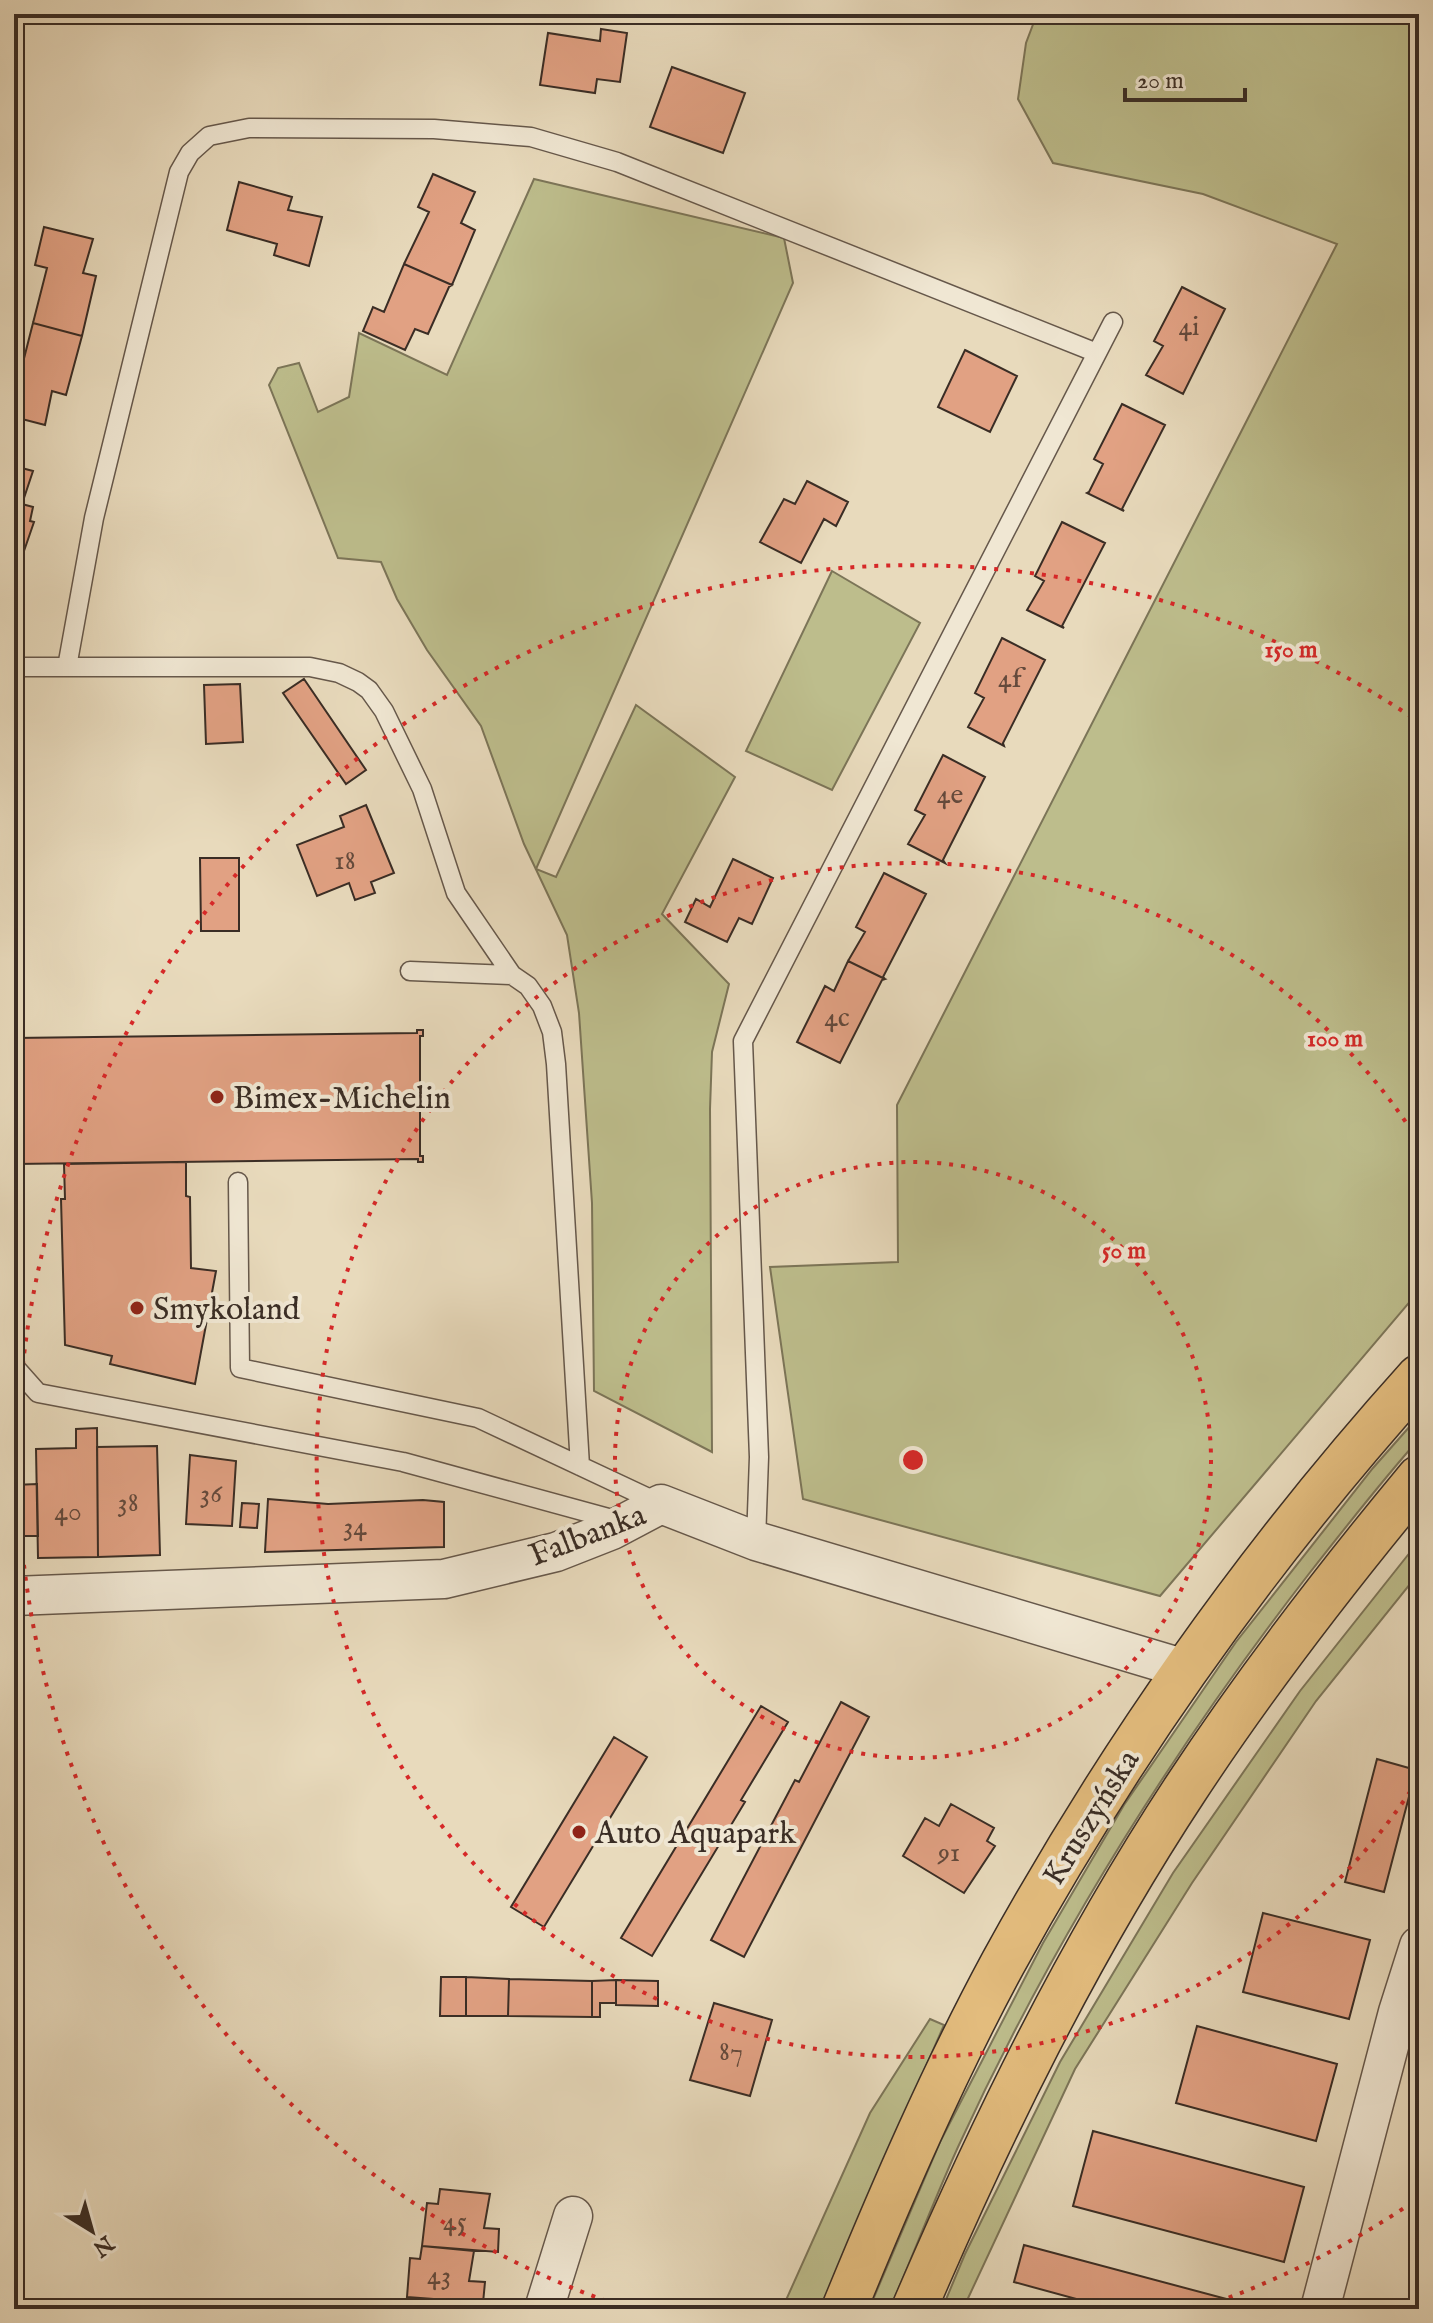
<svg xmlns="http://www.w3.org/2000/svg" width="1433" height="2323" viewBox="0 0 1433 2323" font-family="'IM FELL English',serif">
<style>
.green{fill:#bdbd8c;stroke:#7c7558;stroke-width:2}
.building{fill:#e1a183;stroke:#3a2d25;stroke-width:2}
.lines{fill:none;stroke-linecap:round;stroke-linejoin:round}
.service-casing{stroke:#66584b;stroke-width:21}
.minor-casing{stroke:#66584b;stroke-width:41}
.primary-casing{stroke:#3a2d25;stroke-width:47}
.service{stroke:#f0e7d3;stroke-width:18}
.minor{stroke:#f0e7d3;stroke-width:38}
.primary{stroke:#e4bd7e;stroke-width:44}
.ring{fill:none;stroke:#d62828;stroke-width:4;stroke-dasharray:4 8}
.poi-dot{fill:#8f2418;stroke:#f0e7d3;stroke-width:3}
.labels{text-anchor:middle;stroke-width:8;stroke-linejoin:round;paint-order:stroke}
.number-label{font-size:28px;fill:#644a3c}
.poi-label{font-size:32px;fill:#3a2d25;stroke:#f0e7d3;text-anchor:start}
.street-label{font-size:32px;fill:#3a2d25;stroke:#f0e7d3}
.centre{fill:#d62828;stroke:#f0e7d3;stroke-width:4}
.ring-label{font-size:24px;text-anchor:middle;font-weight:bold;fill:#d62828;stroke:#f0e7d3;stroke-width:8;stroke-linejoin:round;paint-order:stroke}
</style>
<rect width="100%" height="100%" fill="#e8dabc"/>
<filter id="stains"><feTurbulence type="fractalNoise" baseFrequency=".0025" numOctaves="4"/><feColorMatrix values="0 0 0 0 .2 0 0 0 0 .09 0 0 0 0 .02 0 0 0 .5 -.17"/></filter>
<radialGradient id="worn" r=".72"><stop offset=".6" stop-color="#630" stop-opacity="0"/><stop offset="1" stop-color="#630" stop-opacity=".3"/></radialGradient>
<path class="green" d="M1037,14H1419V1291L1160,1596L803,1499L770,1267L898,1262L897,1105L1337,244L1203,194L1053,163L1018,99L1026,43Z
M534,179L784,238L793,283L536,869L556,877L636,705L735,777L662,914L729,984L712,1052L710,1109L712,1452L594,1391L592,1203L579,1013L567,935L524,844L481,726L427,650L397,599L381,562L338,558L269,385L278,368L299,363L318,412L349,397L359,333L447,375Z
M832,571L920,623L832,790L746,751Z
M1419,1416V1439C1380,1483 1344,1529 1308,1575C1171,1752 1051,1944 958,2147C934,2200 913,2255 890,2309H869L940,2142L1043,1943L1124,1805L1236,1642L1373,1468Z
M1419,1541V1573L1316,1701L1192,1883L1075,2069L963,2309H942L965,2254L1060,2062L1173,1873L1300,1691Z
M930,2019L944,2025L820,2309H782L870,2113Z"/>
<path class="building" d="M601,29L627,33L620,82L597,79L595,93L540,85L548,33L600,41Z
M672,67L745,93L723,153L650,127Z
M433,174L475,192L461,223L475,230L452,285L404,264L429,212L418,207Z
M239,182L292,197L288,210L322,217L309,266L274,255L277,244L227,230Z
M44,227L93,239L83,273L96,276L82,336L33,323L47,268L35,265Z
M404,264L452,285L449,287L428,334L415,329L405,350L363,331L373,307L384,312Z
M1182,287L1225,309L1183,394L1146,375L1163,346L1154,341Z
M33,323L82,336L66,395L52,391L45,425L14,417V377L19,378Z
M965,350L1017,376L990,432L938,407Z
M1122,404L1165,425L1122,509L1124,511L1087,493L1089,492L1103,464L1094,459Z
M14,466L33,471L22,504L33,507L30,521L34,522L15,577Z
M807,481L848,502L836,526L824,519L801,563L760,542L784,499L795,504Z
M1062,522L1105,543L1062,626L1064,628L1027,610L1044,581L1035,576Z
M1002,638L1045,660L1003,743L1004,746L968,727L984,698L975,693Z
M304,679L366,770L346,784L283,693Z
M14,680L21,908H14Z
M240,684L243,742L206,744L204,685Z
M943,755L985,777L943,860L945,863L908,844L925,815L915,810Z
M366,805L394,873L371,882L375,893L355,900L349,883L317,896L297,845L344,827L340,816Z
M200,858H239V931H201Z
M733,859L773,878L752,924L739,918L727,942L685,922L696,899L710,907Z
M884,873L926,894L883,977L885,979L848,961L865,932L856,927Z
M848,961L885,979L882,980L840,1063L797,1042L825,986L834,991Z
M417,1030H423V1036H420V1156H423V1162H418V1159L14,1164V1038L417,1033Z
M186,1162V1196L190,1197L191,1268L216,1271L195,1384L110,1364L112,1356L65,1345L61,1199H65L64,1164Z
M97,1428L98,1557L38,1558L36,1449L76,1448V1429Z
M157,1446L160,1555L98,1557L97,1447Z
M190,1455L236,1461L232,1526L186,1524Z
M37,1484L38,1536H14V1485Z
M268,1499L328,1504L423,1500L444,1502V1547L265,1552Z
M242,1503L259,1504L257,1528L240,1527Z
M841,1702L869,1717L744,1957L711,1940L795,1780L799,1782Z
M761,1706L788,1722L741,1800L745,1802L652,1956L621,1938Z
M614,1737L647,1757L544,1927L511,1907Z
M1377,1759L1416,1770L1384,1892L1345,1882Z
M951,1804L994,1828L987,1841L995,1846L964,1893L903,1856L925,1818L939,1826Z
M1263,1913L1370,1940L1349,2019L1243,1992Z
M441,1977H466V2016H440Z
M466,1977L509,1979L508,2016H466Z
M509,1979L592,1981V2017L508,2016Z
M616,1980V2003H600V2017H592V1981Z
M616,1980L658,1981V2006L616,2005Z
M714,2003L772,2020L750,2096L690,2080Z
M1197,2026L1337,2064L1316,2141L1176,2103Z
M1093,2131L1304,2187L1284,2262L1073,2206Z
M440,2189L490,2194L484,2228L499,2229L498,2252L422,2246L427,2203L438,2204Z
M1024,2245L1264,2309H1113L1014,2282Z
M422,2246L474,2251L469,2281L485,2282L483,2303L407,2297L410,2258L420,2259Z
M407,2297L459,2301L458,2309H406Z"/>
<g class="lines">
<g class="service-casing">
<path id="service" d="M14,667H310L339,673L358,682L369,690L384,711L422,789L456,893L512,975
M67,667L94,518L179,172L190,153L209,136L249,128L434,129L531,137L617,162L1097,353
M410,971L512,975L528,986L542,1006L552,1032L556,1064L580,1466
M238,1182L240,1368L478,1418L659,1503
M14,1366L38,1393L403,1462L619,1521
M756,1541L759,1457L743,1041L1113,322"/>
</g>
<g class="minor-casing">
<path id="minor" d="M14,1596L444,1579L556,1552L612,1530L661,1504L756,1541L1185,1669
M544,2309L573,2216
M1320,2309L1398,2012L1419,1946"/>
</g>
<g class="primary-casing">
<path id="primary" d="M844,2309C892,2192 943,2074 1003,1963C1120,1750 1257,1557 1419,1377
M914,2309C991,2129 1078,1952 1186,1788C1257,1680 1336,1578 1419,1478"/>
</g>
<use href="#service" class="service"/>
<use href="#minor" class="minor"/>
<use href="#primary" class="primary"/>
</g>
<g class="ring">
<circle cx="913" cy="1460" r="298"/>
<path d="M1417 1781A597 597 0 1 1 1417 1139"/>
<path d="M1413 2202A895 895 0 0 1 1197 2309M629 2309A895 895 0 1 1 1413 718"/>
</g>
<g class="poi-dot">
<circle cx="217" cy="1097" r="8"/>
<circle cx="137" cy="1308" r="8"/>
<circle cx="579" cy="1832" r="8"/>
</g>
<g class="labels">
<g class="number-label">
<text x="1189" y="335">4i</text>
<text x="1010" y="687">4f</text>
<text x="950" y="803">4e</text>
<text x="345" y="869">18</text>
<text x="837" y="1026">4c</text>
<text x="211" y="1502">36</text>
<text x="128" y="1511">38</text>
<text x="68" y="1520">40</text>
<text x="355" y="1535">34</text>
<text x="949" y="1861">91</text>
<text x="731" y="2060">87</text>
<text x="455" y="2230">45</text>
<text x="439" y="2284">43</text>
</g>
<g class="poi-label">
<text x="233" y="1108">Bimex-Michelin</text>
<text x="153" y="1319">Smykoland</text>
<text x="595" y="1843">Auto Aquapark</text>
</g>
<g class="street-label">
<text transform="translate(587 1534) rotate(-21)" y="11">Falbanka</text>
<text transform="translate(1090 1817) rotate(-58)" y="11">Kruszyńska</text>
</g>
</g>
<circle cx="913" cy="1460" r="12" class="centre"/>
<g class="ring-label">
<text x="1291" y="657">150 m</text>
<text x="1335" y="1046">100 m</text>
<text x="1124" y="1258">50 m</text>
</g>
<rect width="1433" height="2323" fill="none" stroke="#e8dabc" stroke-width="48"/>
<rect x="16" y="16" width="1401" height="2291" fill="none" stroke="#3a2d25" stroke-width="4"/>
<rect x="24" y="24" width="1385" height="2275" fill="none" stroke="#3a2d25" stroke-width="2"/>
<g transform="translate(92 2231) rotate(143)" stroke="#f0e7d3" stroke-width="6" paint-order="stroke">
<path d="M0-6L14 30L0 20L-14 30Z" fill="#3a2d25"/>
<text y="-12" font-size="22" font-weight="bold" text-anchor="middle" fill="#3a2d25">N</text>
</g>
<path d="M1125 88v12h120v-12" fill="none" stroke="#3a2d25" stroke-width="4"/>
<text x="1137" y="88" font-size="24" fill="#3a2d25" stroke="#f0e7d3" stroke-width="6" paint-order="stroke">20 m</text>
<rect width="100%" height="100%" filter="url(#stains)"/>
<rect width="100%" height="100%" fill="url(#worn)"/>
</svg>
